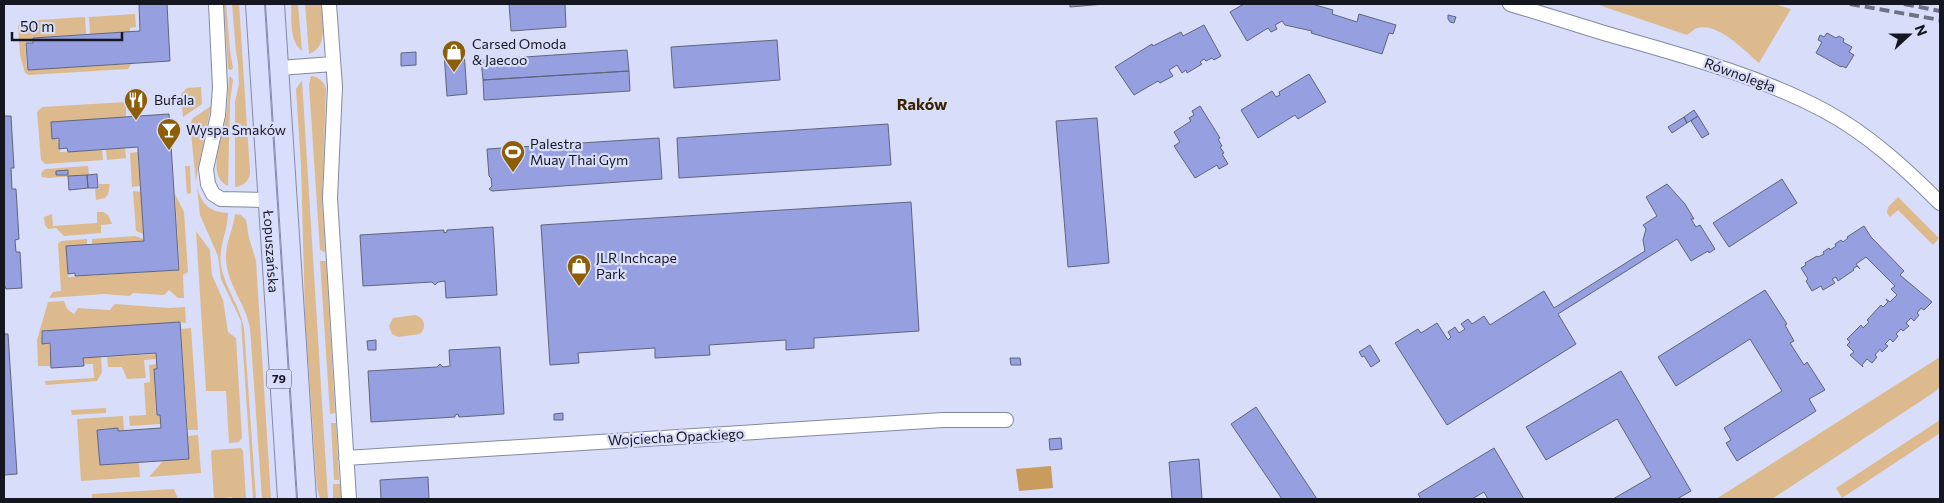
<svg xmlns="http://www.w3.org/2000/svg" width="1944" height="503" viewBox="0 0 1944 503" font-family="Commissioner,sans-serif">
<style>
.green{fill:#dcba8d}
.water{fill:#c99c5e}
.building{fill:#96a0e1;stroke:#60647c}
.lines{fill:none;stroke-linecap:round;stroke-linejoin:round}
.minor-casing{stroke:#8489a2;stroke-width:16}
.major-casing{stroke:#848aae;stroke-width:20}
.minor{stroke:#fff;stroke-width:14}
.major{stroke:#d9defc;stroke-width:18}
.rail{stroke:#6f7284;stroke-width:4;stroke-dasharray:10 5;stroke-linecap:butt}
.labels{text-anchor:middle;stroke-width:4.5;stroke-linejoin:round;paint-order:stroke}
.shield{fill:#d8ddf9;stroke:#505261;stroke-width:1}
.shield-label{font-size:12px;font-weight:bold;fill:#151720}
.poi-label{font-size:14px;fill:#151720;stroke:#d8ddf9;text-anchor:start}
.street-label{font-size:14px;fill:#151720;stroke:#d8ddf9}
.quarter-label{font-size:16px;font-weight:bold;fill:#3b2400;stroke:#d8ddf9}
</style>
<rect width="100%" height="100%" fill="#d8ddf9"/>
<path class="green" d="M224,4H226L230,51L233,68L231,70L228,69Z
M232,4H239L250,172C250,180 244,186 235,187V102L239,84L238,63L236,52Z
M291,4H298L302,51C289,41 292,19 291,4Z
M305,4H321C322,20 329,47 309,54Z
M1596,4H1774L1791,9L1759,63C1745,51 1718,22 1697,28C1694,29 1690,33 1687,35Z
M135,14L136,27L130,28V32L90,34L89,17Z
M85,17L86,34L32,38V42H25L27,70L131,64L128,69L29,75L25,73L20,55L18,26L23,21Z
M230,76L233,80L230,101L228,186C205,176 223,137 226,117C228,104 228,91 229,78Z
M311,76C319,77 324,81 326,89L322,200L325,252L320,250L309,85Z
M302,80L328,499H320L317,488L305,316L301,165L296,89Z
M201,87L202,104L183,117L181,94L187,88Z
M126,102V117L51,122L52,139H58L60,152L102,150L103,160L45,164L41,160L37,112L42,107Z
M211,106L197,173L196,182L190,124L193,118Z
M125,148L126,158L107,160L106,149Z
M138,152L140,186L132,187L130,153Z
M88,166L89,175L48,178L42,177L41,173L45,169Z
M185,166H190L191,193L187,194Z
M99,184H110L108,194L105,198L96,200L95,189H99Z
M197,187C201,204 210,212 228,213C228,231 218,247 221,266C225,288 240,306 244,328L256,499H253L241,321L221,279L218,256L200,215Z
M133,191L141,192L143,234L136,231Z
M175,194L184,212L188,272L183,275L184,298H178L169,290L164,295L133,293L130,296L104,294L49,298L53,292L61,291L58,244L61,241L87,239V245L66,246L68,277L180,270Z
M1898,197L1939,238L1933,245L1898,210L1890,217L1887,213L1888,207Z
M97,212H103L108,215L112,224L101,225V233L64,236L56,228L48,229L45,225L44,217L52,214L53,226L97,223Z
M235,214L241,215L246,220L249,238L256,261L271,499H262L250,328C246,305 228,285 226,261C225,244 233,230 235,214Z
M196,231L210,250L212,275L223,300L228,332L236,338L242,438L239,442L229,443L226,391H206Z
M135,236L144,239V241L92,244V239Z
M320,261H326L335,413L330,414Z
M64,301L67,309L74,314L78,308L110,310L115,304L169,308L185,307L186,323L180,322L41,331L42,344H49L51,366H38L37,340L48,302Z
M415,315C425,318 427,327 420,334L398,337L392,334L389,326L393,318Z
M191,328L198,430H188L181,329Z
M156,354V359L144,360L146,378L127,379L122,367H108L107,357Z
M101,357L102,372L97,381L46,385L45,381L94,378L93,364H84L83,358Z
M1940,357V386L1936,391L1772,499H1716Z
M156,364L157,369H154L156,415H160V424L130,426L129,416L146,415L144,383L150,382L149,365Z
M106,408V413L72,415L71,410Z
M123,416L124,430L119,431L118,428L97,429L100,465L139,462L140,477L81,481L77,419Z
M1940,420V433L1842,498L1836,488Z
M331,423H336L339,480H334Z
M198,435L201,473L149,477L163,461L189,459L188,436Z
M241,448L243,451L246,499H233L232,497L214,499L211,452L213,450Z
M333,484H341L342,499H333Z
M174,489L178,499H92V494Z"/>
<path class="water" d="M1051,466L1053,488L1019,491L1016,469Z"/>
<path class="building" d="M139,4H167L170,61L28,70L26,43H33V38L140,31Z
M509,4H565L566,27L511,31Z
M1070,4H1104L1070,7Z
M1244,4H1312L1333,10L1332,14L1357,22L1359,14L1396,25L1393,34L1389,33L1382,54L1311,33L1312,31L1285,25L1282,21L1275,25L1277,29L1271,32L1268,28L1247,41L1230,12Z
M1448,15L1456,17L1454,23L1450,22L1448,19Z
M1204,25L1221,56L1214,60L1212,58L1206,61L1204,59L1200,62L1202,64L1187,73L1186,70L1182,73L1177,65L1169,70L1173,76L1160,83L1158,81L1134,95L1115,67L1152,44L1153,46L1181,32L1183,36Z
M1827,33L1836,38L1839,36L1844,39L1843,42L1852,47L1849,52L1854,55L1846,68L1842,66L1841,67L1816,53L1822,42L1818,40L1820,35L1824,37Z
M777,40L780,80L674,88L671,47Z
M627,50L629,71L483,80L481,60Z
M464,51L467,94L447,96L444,53Z
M416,52V65L401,66V53Z
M629,71L630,91L484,100L483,80Z
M1309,74L1326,102L1298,119L1295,115L1258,138L1241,110L1272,91L1276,97L1280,95L1279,92Z
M1200,106L1220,138L1218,139L1222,146L1220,147L1224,153L1222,154L1228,164L1219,169L1217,165L1195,178L1174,146L1180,142L1174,132L1191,121L1189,118L1194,115L1192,111Z
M1694,110L1698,116L1687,123L1684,117Z
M169,114L179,270L75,276V273L68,274L66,246L144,241L138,150V147L68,152L67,148L59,149V138L52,139L51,122Z
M4,116H11L14,168H11L12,189H16L19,239L15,240L16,252H20L22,288L6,289L4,284Z
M1698,116L1709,134L1702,138L1691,121Z
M1684,117L1687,123L1672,133L1668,127Z
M1097,118L1109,263L1068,267L1056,121Z
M888,124L891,165L679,178L677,138Z
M659,138L662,179L492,191L489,189L492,186L491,178L489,176L487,149Z
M68,170V175H56V171Z
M97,174L98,188H88L87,175Z
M87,175L88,188L69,190L68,176Z
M1782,179L1797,203L1729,247L1713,223Z
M1667,184L1685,204L1694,219H1691L1696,227L1700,225L1715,249L1709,253L1708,251L1691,261L1677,239L1558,314L1576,344L1447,425L1395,343L1418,329L1421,333L1437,323L1448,340L1451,337L1448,332L1455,327L1459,333L1465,329L1461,324L1468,319L1472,324L1484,316L1490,325L1544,291L1554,308L1645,251L1643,240L1646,229L1643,225L1657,216L1646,197Z
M911,202L919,331L814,338V348L786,350V340L709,345L710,355L655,358V348L578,353L579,363L550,365L541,225Z
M1864,226L1871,237L1904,271L1900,275L1932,302L1924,310L1921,308L1917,313L1919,315L1914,321L1911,318L1906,323L1909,326L1903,331L1901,329L1896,334L1898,336L1893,342L1890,339L1885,344L1888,346L1882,352L1880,349L1875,355L1877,357L1872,363L1867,359L1862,365L1863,367L1850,355L1854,352L1847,345L1850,342L1847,339L1861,325L1863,328L1869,322L1867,320L1881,305L1883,307L1888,302L1886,299L1890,302L1897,295L1891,289L1895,286L1866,257L1856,264L1860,269L1857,266L1853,269L1854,270L1838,281L1836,277L1832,279L1835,283L1823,290L1821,286L1812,291L1806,281L1808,279L1801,268L1806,265L1805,263L1817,256L1818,257L1824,254L1823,252L1829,248L1830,250L1836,246L1835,244L1841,240L1843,242L1848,238L1847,237Z
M493,227L497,295L446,298L445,281L438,282L435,285L432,282L363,286L360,235L444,230V233L447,232V230Z
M1765,290L1787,324L1785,325L1794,341L1790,343L1804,365L1807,362L1825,390L1809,399L1816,411L1737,461L1726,443L1731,440L1724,428L1782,391L1750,339L1676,386L1658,357Z
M180,322L189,459L100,465L97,430L118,428V431L161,428L160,415H157L154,369H157L156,353L83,358L84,366L51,368L50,343L42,344V331Z
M4,334H8L17,474L4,475Z
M376,340V350H368L367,341Z
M1370,345L1380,361L1371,367L1364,356L1362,357L1359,352Z
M500,347L504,414L459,417L458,414L455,415V417L371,422L368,371L437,367L440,364L443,367L450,366L449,350Z
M1010,358H1020L1021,365H1011Z
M1621,371L1691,491L1677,499H1613L1651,477L1617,419L1546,460L1526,427Z
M1256,407L1317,499H1282L1231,424Z
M563,413V420H554V414Z
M1061,438L1062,449L1050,450L1049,439Z
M1494,448L1524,499H1488L1484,492L1472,499H1421L1418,494Z
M1199,459L1202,499H1172L1169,462Z
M428,477L429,499H381L380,480Z"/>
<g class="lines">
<g class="minor-casing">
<path id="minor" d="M216,4L220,87L218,115L206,169L208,184L213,194L221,199L268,200
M329,4L335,87L330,198L349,499
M1510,4C1544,14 1577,25 1611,35C1684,56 1757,75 1825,111C1868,134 1906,169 1940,203
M279,68L333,64
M346,458L943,420H1006"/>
</g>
<g class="major-casing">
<g id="major">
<path id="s1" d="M255,4L287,499"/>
<path d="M275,4L307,499"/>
</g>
</g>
<use href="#minor" class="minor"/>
<use href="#major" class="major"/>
<path class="rail" d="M1850,4L1940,20
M1904,4L1940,11"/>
</g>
<defs>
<g id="shop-pin" transform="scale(1.25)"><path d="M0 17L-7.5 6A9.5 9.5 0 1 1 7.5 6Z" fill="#8d5e07" stroke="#d8ddf9"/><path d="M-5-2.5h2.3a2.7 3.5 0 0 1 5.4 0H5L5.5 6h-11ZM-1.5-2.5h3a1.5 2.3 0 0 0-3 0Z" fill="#fff"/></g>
<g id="restaurant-pin" transform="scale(1.25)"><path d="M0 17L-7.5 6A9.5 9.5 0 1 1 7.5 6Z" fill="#8d5e07" stroke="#d8ddf9"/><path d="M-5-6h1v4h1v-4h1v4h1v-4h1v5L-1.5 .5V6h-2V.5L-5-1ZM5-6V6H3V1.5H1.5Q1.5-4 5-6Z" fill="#fff"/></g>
<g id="bar-pin" transform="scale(1.25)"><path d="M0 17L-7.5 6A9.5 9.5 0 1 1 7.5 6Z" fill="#8d5e07" stroke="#d8ddf9"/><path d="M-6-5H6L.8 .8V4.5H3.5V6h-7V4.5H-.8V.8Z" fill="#fff"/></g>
<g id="stadium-pin" transform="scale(1.25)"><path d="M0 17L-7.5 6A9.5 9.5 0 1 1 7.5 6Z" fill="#8d5e07" stroke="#d8ddf9"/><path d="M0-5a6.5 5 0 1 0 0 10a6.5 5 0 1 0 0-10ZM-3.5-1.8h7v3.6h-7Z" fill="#fff"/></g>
</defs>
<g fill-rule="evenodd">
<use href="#shop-pin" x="454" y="52"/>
<use href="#restaurant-pin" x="136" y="100"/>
<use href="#bar-pin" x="169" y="130"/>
<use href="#stadium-pin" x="513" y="152"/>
<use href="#shop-pin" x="579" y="266"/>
</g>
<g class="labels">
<rect class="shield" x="266.5" y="369.5" width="25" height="19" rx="4"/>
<g class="shield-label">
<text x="279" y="383">79</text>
</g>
<g class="poi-label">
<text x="472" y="49">Carsed Omoda<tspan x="472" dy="16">&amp; Jaecoo</tspan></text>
<text x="154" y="105">Bufala</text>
<text x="186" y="135">Wyspa Smaków</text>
<text x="530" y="149">Palestra<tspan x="530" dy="16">Muay Thai Gym</tspan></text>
<text x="596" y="263">JLR Inchcape<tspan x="596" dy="16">Park</tspan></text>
</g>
<g class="street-label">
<text transform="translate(1740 75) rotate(20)" y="5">Równoległa</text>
<text dy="5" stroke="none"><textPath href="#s1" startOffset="248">Łopuszańska</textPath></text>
<text transform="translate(676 437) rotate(-3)" y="5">Wojciecha Opackiego</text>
</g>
<g class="quarter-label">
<text x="922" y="110">Raków</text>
</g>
</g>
<rect width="1944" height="503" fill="none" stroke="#151720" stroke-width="10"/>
<g transform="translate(1909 35) rotate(69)" stroke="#d8ddf9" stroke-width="4" paint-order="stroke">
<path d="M0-4L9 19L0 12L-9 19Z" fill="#151720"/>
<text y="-8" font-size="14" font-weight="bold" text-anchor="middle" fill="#151720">N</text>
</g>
<path d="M12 32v8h110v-8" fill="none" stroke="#151720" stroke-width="2.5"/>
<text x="20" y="32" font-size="15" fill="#151720" stroke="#d8ddf9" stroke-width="4" paint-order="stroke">50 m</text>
</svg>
